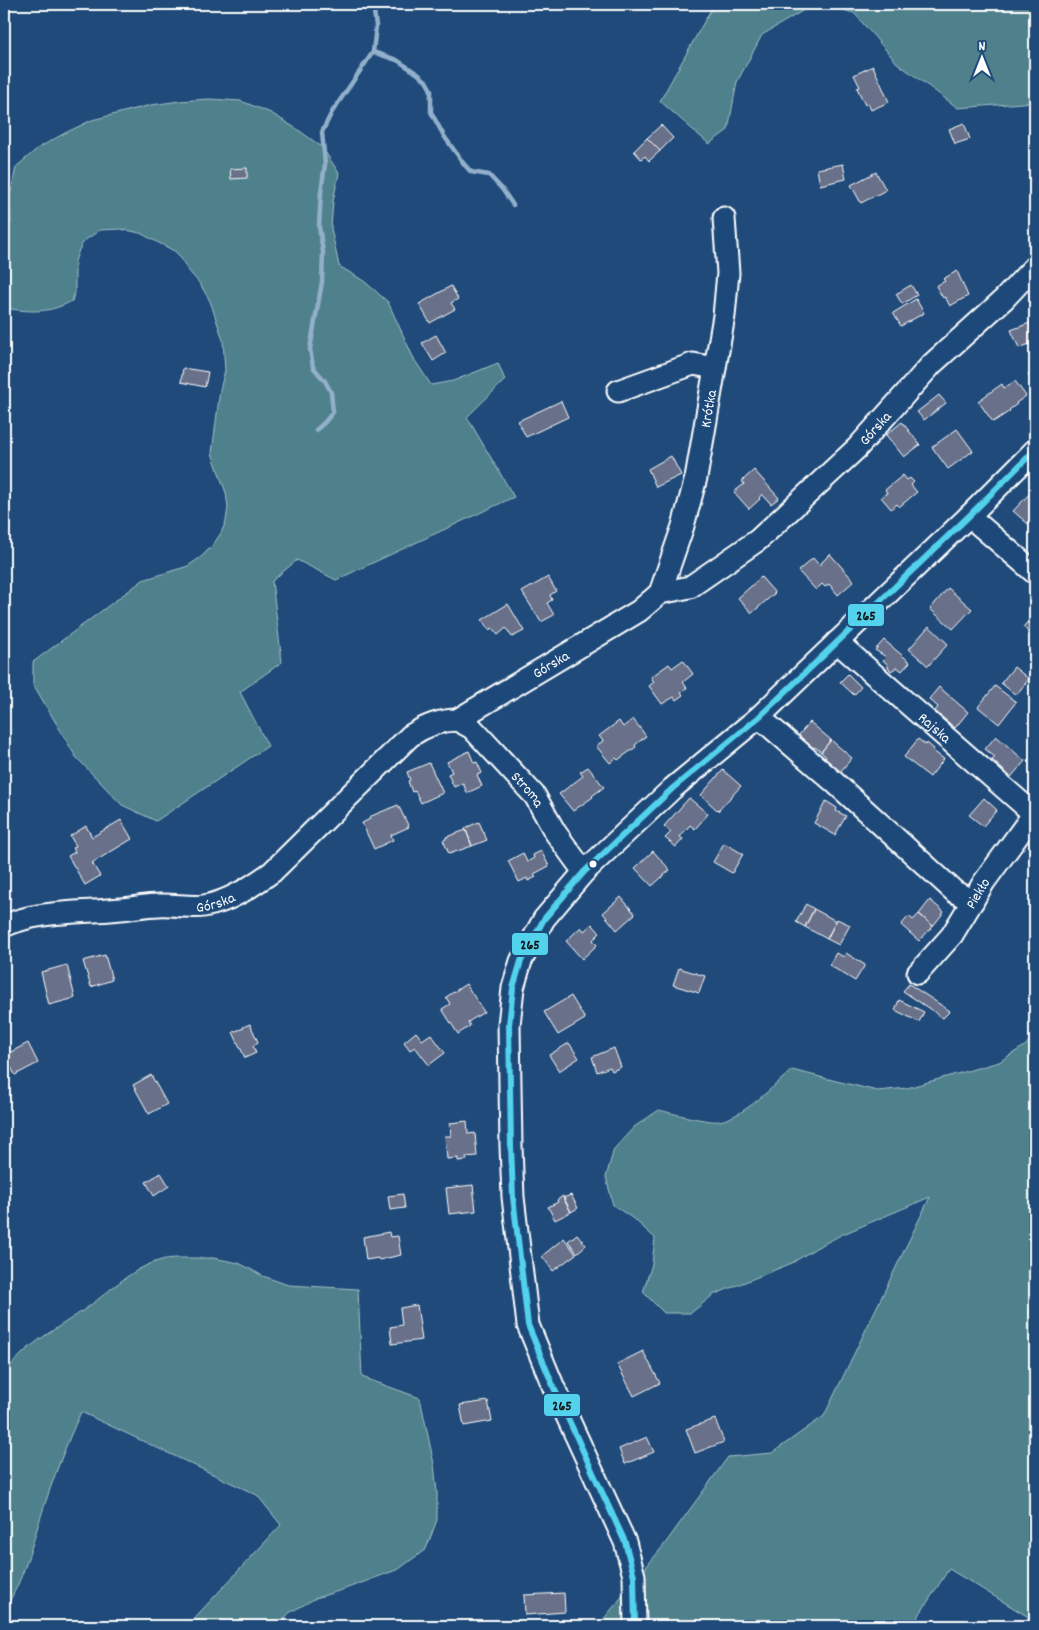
<svg xmlns="http://www.w3.org/2000/svg" width="1039" height="1630" viewBox="0 0 1039 1630" font-family="Dekko,sans-serif">
<style>
.green{fill:#4f818c;stroke:#a7c0c6}
.lines{fill:none;stroke-linecap:round;stroke-linejoin:round}
.stream{stroke:#93b0cb;stroke-width:4.5}
.building{fill:#69718a;stroke:#fff}
.minor-casing{stroke:#fff;stroke-width:25}
.minor{stroke:#1f4a7a;stroke-width:21}
.bus-1-casing{stroke:#1f4a7a;stroke-width:10}
.bus-1{stroke:#53d2ee;stroke-width:6}
.bus-dot{fill:#fff;stroke:#1f4a7a;stroke-width:2}
.labels{text-anchor:middle;stroke-width:4;stroke-linejoin:round;paint-order:stroke}
.street-label{font-size:15px;fill:#fff;stroke:#1f4a7a}
.line-badge{stroke:#1f4a7a;stroke-width:2}
.pale-badge-label{font-size:14px;text-anchor:middle;font-weight:bold;fill:#111}
</style>
<rect width="100%" height="100%" fill="#1f4a7a"/>
<filter id="ink" filterUnits="userSpaceOnUse"><feTurbulence type="fractalNoise" baseFrequency=".02" numOctaves="2"/><feDisplacementMap in="SourceGraphic" scale="10" xChannelSelector="R" yChannelSelector="G"/><feConvolveMatrix kernelMatrix="1 2 1 2 8 2 1 2 1" color-interpolation-filters="sRGB"/></filter>
<g filter="url(#ink)">
<path class="green" d="M714,4H814L762,35L737,82L728,130L709,144L660,101Z
M820,4H1035V102L958,108L897,63L854,13Z
M209,99L241,101L271,113L297,129L322,147L339,173L333,201L331,228L339,266L364,281L388,302L414,359L431,385L453,381L498,363L505,380L467,417L514,497L336,580L297,560L272,581L282,662L240,692L268,746L156,821L122,805L76,757L33,684V662L143,580L188,566L201,557L212,546L221,533L226,521L228,507L226,493L212,453L220,390L225,370L223,340L210,301L200,284L187,269L182,260L176,252L140,233L121,229L100,230L84,241L79,250L75,261V291L72,301C48,314 30,312 4,308V235L11,223L10,197L16,167L38,148L65,133L92,120L151,105L180,101Z
M1035,1032V1621L949,1569L912,1626H598L664,1545L728,1457L772,1453L824,1416L930,1197L841,1235L816,1248L792,1263L713,1295L691,1313H664L643,1292L652,1264L655,1238L635,1220L613,1205L606,1177L614,1149L634,1127L659,1110C671,1113 709,1123 720,1121C746,1115 772,1087 792,1070L877,1091L907,1088L999,1062L1026,1045Z
M185,1258H213L239,1263L263,1276L288,1285L358,1289L362,1377L420,1398L434,1464L437,1492V1520L426,1549L399,1569L345,1589L316,1598L289,1613L279,1626H187L281,1525L257,1495L81,1412C66,1444 53,1479 42,1513C31,1547 24,1580 4,1610V1374C29,1341 56,1330 88,1307C110,1291 131,1269 158,1261C166,1258 176,1258 185,1258Z"/>
<g class="lines">
<path class="stream" d="M373,52L397,60L418,74L426,81L431,90V112L444,136L464,164L471,172L489,175L502,189L513,205
M316,430L325,422L333,412L331,392L325,381L313,367L310,349L322,282L323,252L319,227L321,192L325,164L322,132L332,112L373,52L376,26L373,4"/>
</g>
<path class="building" d="M873,66L889,102L871,110L868,103L865,105L857,88L860,87L854,75Z
M964,123L970,139L955,144L949,129Z
M661,125L673,138L660,151L647,138Z
M647,138L660,151L649,161L645,156L641,159L634,151Z
M843,164L846,179L820,185L817,169Z
M247,168V178L231,179L230,169Z
M876,172L886,190L861,203L851,185Z
M957,271L968,296L950,306L945,297L943,298L936,286L945,281L943,279Z
M911,285L917,295L902,304L896,294Z
M451,286L458,299L451,303L455,309L430,323L419,304Z
M916,299L924,313L901,326L893,313Z
M1035,321V342L1019,348L1011,330Z
M436,335L446,353L433,361L422,343Z
M183,368L208,372L205,387L181,382Z
M1035,369V385L1028,375Z
M1015,381L1026,396L1016,403L1017,404L1009,410L1010,411L993,422L978,401L1002,384L1004,388Z
M939,395L946,403L924,420L917,412Z
M561,401L568,417L526,437L518,421Z
M902,422L920,445L904,457L886,435Z
M957,429L973,451L948,469L932,447Z
M671,456L681,475L656,487L648,469Z
M754,470L779,498L771,504L762,494L759,498L760,499L749,509L734,492L744,484L742,481Z
M903,475L907,480L910,478L914,482L911,485L917,492L899,507L897,504L891,509L881,497L887,493L885,490Z
M1035,488V516L1028,524L1013,511Z
M830,554L854,581L838,595L829,584L825,587L822,584L816,590L798,571L813,558L819,565Z
M548,577L556,591L550,595L552,600L547,603L554,615L541,622L522,592Z
M761,577L775,593L752,613L738,598Z
M948,588L972,609L953,629L930,609Z
M508,604L524,631L512,637L506,628L498,635L492,628L489,630L482,620Z
M1035,614V638L1023,627Z
M929,626L948,644L928,666L909,649Z
M884,640L910,662L902,671L897,667L891,671L888,668V665L883,660L886,657L875,650Z
M683,660L693,674L683,682L687,688L681,692L683,695L676,700L674,697L662,704L649,686L654,682L651,677L669,664L672,668Z
M1014,667L1029,679L1016,695L1001,683Z
M848,674L861,687L854,695L840,682Z
M995,686L1016,702L999,724L978,707Z
M939,687L968,712L955,728L935,711L938,707L929,699Z
M633,719L646,736L635,745L636,747L618,760L616,758L610,763L596,746L603,741L599,736L619,721L623,727Z
M810,722L831,740L821,752L815,747L814,748L798,736Z
M996,736L1025,761L1011,777L992,760L995,757L985,749Z
M918,739L926,745L927,743L934,749L933,751L944,759L930,777L904,757Z
M831,740L852,758L840,772L825,758L826,757L821,752Z
M469,751L474,763L477,762L482,773L477,775L482,786L467,793L463,783L454,787L448,774L452,772L447,762Z
M429,763L443,793L421,803L415,791L412,792L408,781L410,780L407,772Z
M588,767L604,787L592,796L593,797L573,811L559,794L583,776L580,772Z
M723,770L741,786L718,811L701,795Z
M689,798L708,814L695,829L690,825L680,837L683,839L676,847L665,838L671,832L664,826Z
M984,798L997,810L983,826L969,815Z
M826,801L837,808L836,811L846,816L835,835L814,823Z
M398,805L409,827L391,835L393,840L374,849L362,823L370,819L369,817Z
M121,820L132,839L92,863L100,876L85,885L68,856L75,852L73,848L76,846L70,836L86,826L92,837Z
M479,822L487,840L472,846L465,828Z
M466,830L472,846L449,854L443,840L446,839V837Z
M724,843L743,854L732,873L713,862Z
M541,851L549,866L534,874L536,877L528,881L527,878L519,882L508,861L523,853L527,862L534,858L533,855Z
M653,851L670,870L652,886L635,868Z
M4,887L9,899L4,901Z
M621,897L635,914L617,930L603,913Z
M930,900L944,912L933,926L919,914Z
M806,904L814,909L805,927L796,922Z
M814,909L836,921L827,939L805,927Z
M919,914L933,926L919,941L901,925L909,916L913,920Z
M837,919L850,925L839,945L827,939Z
M592,924L600,933L593,940L597,945L582,959L566,941L581,927L584,931Z
M836,953L844,957L846,953L865,965L855,981L829,965Z
M105,955L112,980L91,987L83,961Z
M67,965L75,998L49,1005L41,972Z
M679,968L705,976L699,993L673,985Z
M466,984L484,1012L468,1022L470,1026L458,1034L442,1009L450,1004L446,997Z
M909,984L950,1011L943,1018L903,991Z
M571,996L585,1019L558,1035L544,1012Z
M899,1000L924,1012L919,1022L895,1010Z
M250,1024L258,1042L253,1046L256,1053L245,1058L233,1032L244,1028L243,1027Z
M416,1032L422,1040L431,1034L445,1053L429,1065L415,1047L410,1050L404,1042Z
M28,1043L38,1063L15,1075L5,1055Z
M569,1043L579,1058L559,1071L549,1055Z
M614,1048L621,1067L612,1071L610,1067L597,1072L592,1057Z
M151,1075L167,1104L149,1114L133,1085Z
M467,1121L468,1134L475,1133L477,1156L466,1157L467,1160L458,1161V1158L447,1159L445,1136H451L450,1123Z
M161,1173L169,1186L154,1196L146,1182Z
M473,1185L476,1211L449,1214L446,1188Z
M403,1194L405,1208L390,1210L388,1196Z
M571,1195L578,1208L571,1212L563,1198Z
M563,1196L571,1212L555,1220L548,1207L558,1202L557,1200Z
M389,1232L390,1237L398,1236L401,1255L379,1260L378,1258L366,1260L363,1237Z
M577,1234L586,1245L577,1253L568,1241Z
M564,1238L576,1254L553,1271L542,1256Z
M417,1305L422,1340L392,1344L390,1327L402,1325L400,1308Z
M643,1351L660,1383L634,1396L617,1364Z
M488,1401L492,1421L464,1426L460,1405Z
M715,1419L724,1442L695,1453L686,1429Z
M647,1437L654,1452L625,1464L619,1449Z
M564,1593L565,1612L525,1615L524,1595Z
M514,1623V1626H495V1625Z"/>
<g class="lines">
<g class="minor-casing">
<g id="minor">
<path d="M618,391L693,364L715,368"/>
<path d="M969,516L1035,573"/>
<path id="s1" d="M660,593L683,526L696,478L724,316L728,273L724,218"/>
<path id="s2" d="M837,642L1034,814"/>
<path d="M759,717L833,781L955,892L973,901"/>
<path id="s3" d="M457,720L472,728L535,796L555,832L584,872"/>
<path id="s4" d="M4,926C38,910 84,913 121,909C134,908 146,905 159,905C173,904 190,908 204,906C229,902 252,886 272,872L410,736C425,726 440,720 457,720L639,611L660,593L690,587L758,540L857,448L932,364L1004,299L1035,266"/>
<path id="s5" d="M918,973L952,935L984,882L1035,812"/>
<path d="M635,1626L634,1576L625,1542L554,1388L528,1325L513,1197L511,1146L509,1025L513,988L521,961L544,919L584,872L673,788L759,717L969,516L1035,450"/>
</g>
</g>
<use href="#minor" class="minor"/>
<g class="bus-1-casing">
<path id="bus-1" d="M635,1626L634,1576L625,1542L554,1388L528,1325L513,1197L511,1146L509,1025L513,988L521,961L544,919L584,872L673,788L759,717L969,516L1035,450"/>
</g>
<use href="#bus-1" class="bus-1"/>
</g>
</g>
<circle class="bus-dot" cx="593" cy="864" r="4.5"/>
<g class="labels">
<g class="street-label">
<text dy="5" stroke="none"><textPath href="#s1" startOffset="191">Krótka</textPath></text>
<text dy="5" stroke="none"><textPath href="#s4" startOffset="1038">Górska</textPath></text>
<text dy="5" stroke="none"><textPath href="#s4" startOffset="632">Górska</textPath></text>
<text dy="5" stroke="none"><textPath href="#s2" startOffset="130">Rajska</textPath></text>
<text dy="5" stroke="none"><textPath href="#s3" startOffset="100">Stroma</textPath></text>
<text dy="5" stroke="none"><textPath href="#s5" startOffset="100">Piekło</textPath></text>
<text dy="5" stroke="none"><textPath href="#s4" startOffset="214">Górska</textPath></text>
</g>
</g>
<g class="line-badge">
<rect x="847" y="603" width="38" height="24" rx="5" fill="#53d2ee"/>
<rect x="511" y="932" width="38" height="24" rx="5" fill="#53d2ee"/>
<rect x="543" y="1393" width="38" height="24" rx="5" fill="#53d2ee"/>
</g>
<g class="pale-badge-label">
<text x="866" y="620">265</text>
<text x="530" y="949">265</text>
<text x="562" y="1410">265</text>
</g>
<rect width="1039" height="1630" fill="none" stroke="#1f4a7a" stroke-width="20"/>
<rect x="10" y="10" width="1019" height="1610" fill="none" stroke="#fff" stroke-width="2" filter="url(#ink)"/>
<g transform="translate(982 58)" stroke="#1f4a7a" stroke-width="4" paint-order="stroke">
<path d="M0-4L9 19L0 12L-9 19Z" fill="#ffffff"/>
<text y="-8" font-size="14" font-weight="bold" text-anchor="middle" fill="#ffffff">N</text>
</g>
</svg>
